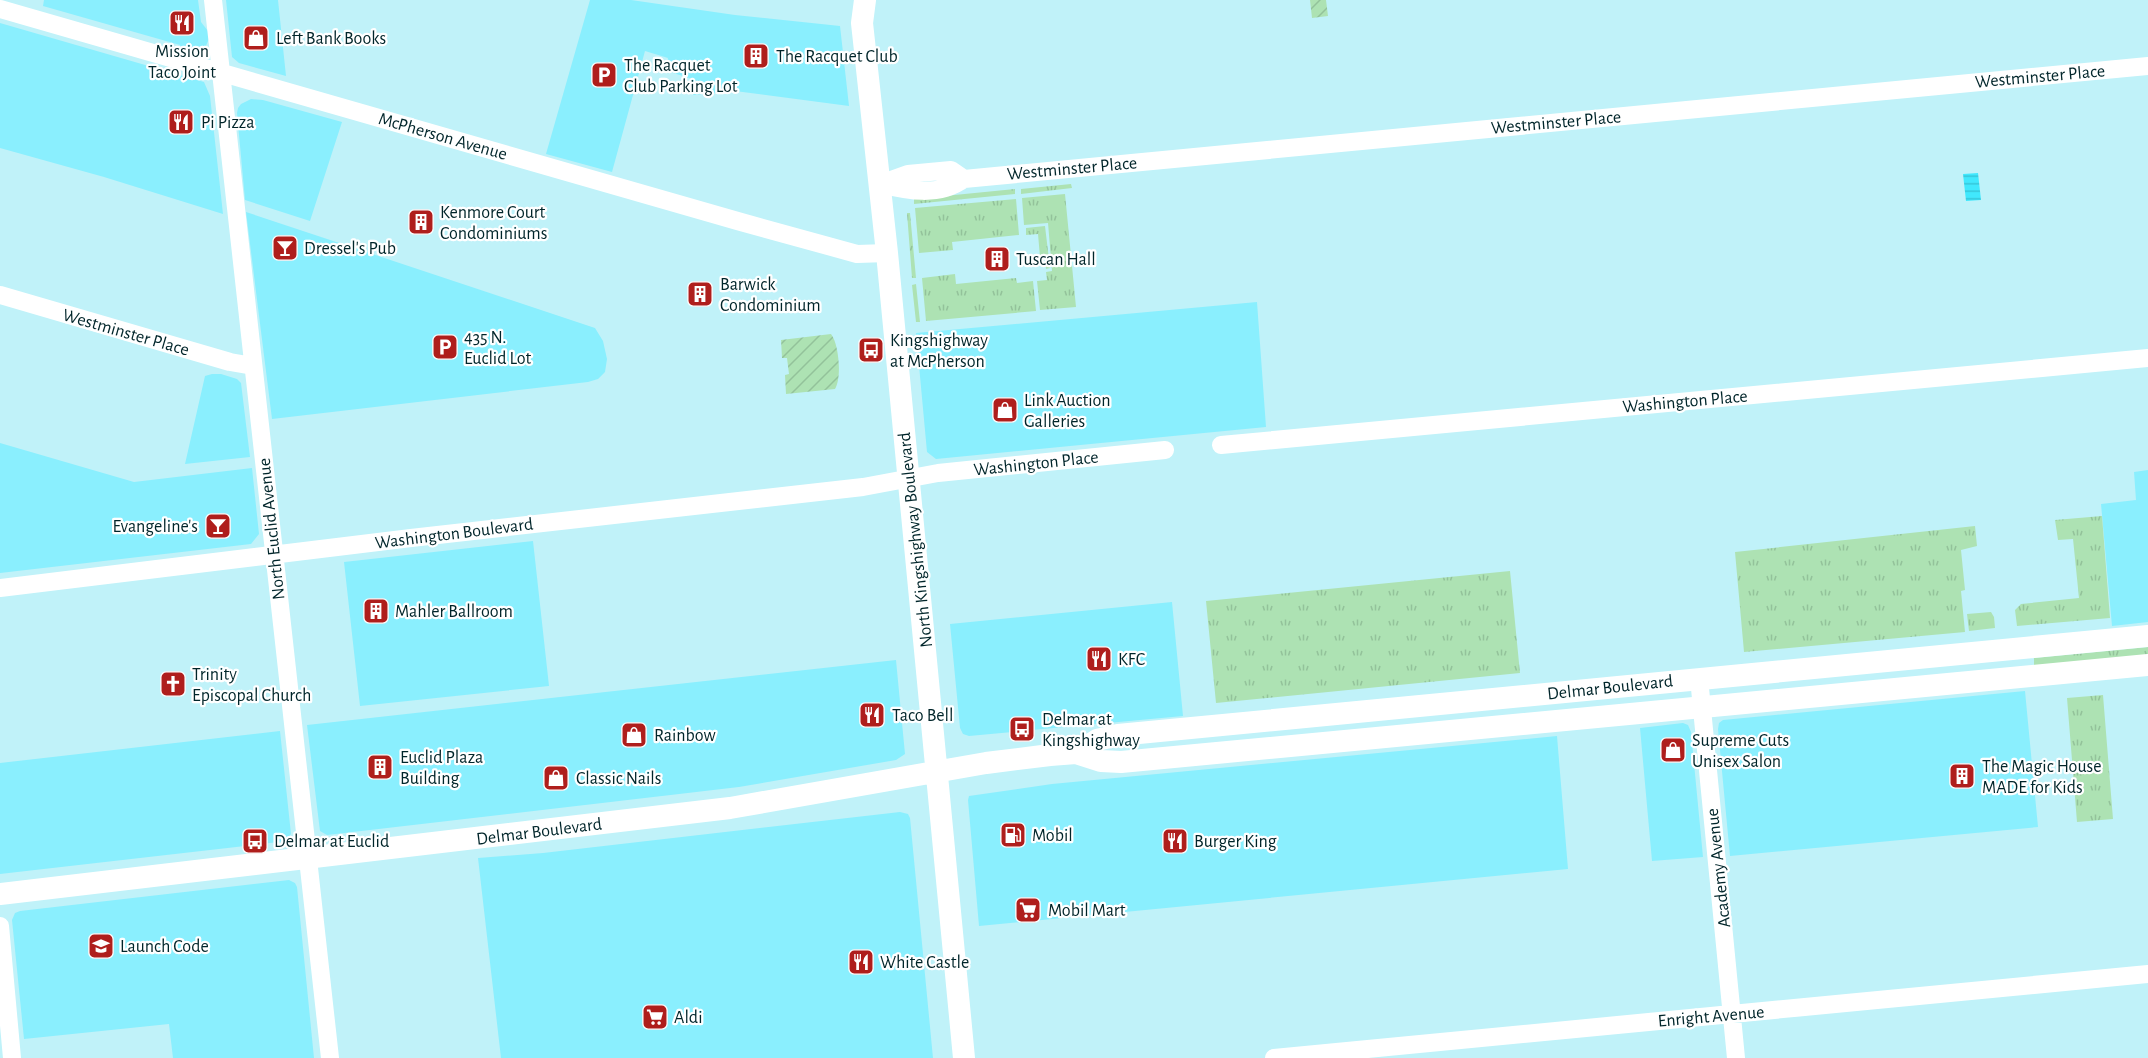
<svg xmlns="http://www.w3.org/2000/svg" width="2148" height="1058" viewBox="0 0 2148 1058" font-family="'Alegreya Sans',sans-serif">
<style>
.built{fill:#8aeffe}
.grass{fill:url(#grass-tufts)}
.garden{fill:url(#garden-furrows)}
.water{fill:url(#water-rules)}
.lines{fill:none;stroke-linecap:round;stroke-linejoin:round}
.minor{stroke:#fff;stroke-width:18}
.major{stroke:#fff;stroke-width:22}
.labels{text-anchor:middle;stroke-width:4.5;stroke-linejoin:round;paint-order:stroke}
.poi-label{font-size:18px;fill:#00252a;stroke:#fff;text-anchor:start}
.street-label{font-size:18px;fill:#00252a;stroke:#fff}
</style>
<defs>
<pattern id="grass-tufts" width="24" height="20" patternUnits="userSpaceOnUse" patternTransform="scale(1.5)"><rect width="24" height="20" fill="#ade2b3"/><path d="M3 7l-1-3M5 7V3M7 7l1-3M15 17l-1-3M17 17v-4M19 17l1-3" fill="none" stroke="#93c29a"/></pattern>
<pattern id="garden-furrows" width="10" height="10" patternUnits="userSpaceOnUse" patternTransform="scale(1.5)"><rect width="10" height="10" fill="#ade2b3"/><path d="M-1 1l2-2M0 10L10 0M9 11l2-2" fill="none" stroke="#93c29a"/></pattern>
<pattern id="water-rules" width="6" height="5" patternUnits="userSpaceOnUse" patternTransform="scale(1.5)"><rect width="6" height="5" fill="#41e8fd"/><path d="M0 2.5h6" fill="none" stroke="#37c7d9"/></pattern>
</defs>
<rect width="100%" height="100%" fill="#c0f2f9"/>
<path class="built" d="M44,0H198L201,22L208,31L209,39L204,50L191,53L181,50L180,45L43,6Z
M226,0H278L286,76L239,63L232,57Z
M590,0H631L735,15L840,26L849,106L735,91L693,95L692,79L664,70L668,58L645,51L612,172L546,154Z
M0,23L204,82L210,96L223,214L104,177L0,148Z
M251,99L263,100L342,122L310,221L245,200L237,113L238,108L241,104Z
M246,212L595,328L603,341L607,359L605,372L598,379L588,382L272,419Z
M1257,302L1266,427L936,459L927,452L916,333Z
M212,374H221L237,379L241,383L250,457L185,464L205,376Z
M0,443L134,482L252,468L259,534L251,544L0,573Z
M2148,470V622L2112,626L2101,504L2136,500L2134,472Z
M533,541L549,686L360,706L344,562Z
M1172,602L1183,716L969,736L963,734L960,728L950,624Z
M896,660L905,754L896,760L739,787L327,835L320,831L307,725Z
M2025,691L2038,827L1730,856L1718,729L1719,723L1723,720Z
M1683,723L1688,725L1691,732L1703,857L1652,861L1640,728Z
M280,731L291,834L287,839L279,842L0,874V763Z
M1557,736L1568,869L979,926L968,800L969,796L1052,784Z
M900,812L908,814L910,818L933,1058H501L478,858L543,853Z
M289,880L295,883L297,887L314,1058H173L169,1024L24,1039L12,920L15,913L20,911Z"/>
<path class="grass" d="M1071,184L1072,188L1021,194V189Z
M1015,189V194L914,204V199Z
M1065,194L1076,307L1040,310L1037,281L1047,280L1046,272L1052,271L1048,223L1024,225L1022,198Z
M1016,199L1019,235L952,242L953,250L919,253L915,208Z
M907,213H910L916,278H912Z
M1045,226L1050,268L1046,269L1045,257H1040L1038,234L1026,235V228Z
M955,274L956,284L1016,278L1017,283L1033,281L1036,311L926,321L922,278Z
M916,284L920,322H916L912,285Z
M2102,516L2110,618L2017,626L2015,610L2021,604L2079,598L2073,539L2058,540L2055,520Z
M1975,526L1977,546L1961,550L1965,590L1961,591L1965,632L1744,652L1735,552Z
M1510,571L1520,673L1216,703L1206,601Z
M1991,612L1994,617L1995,628L1969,631L1967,614Z
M2148,647V656L2034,666V658Z
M2103,695L2113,819L2077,822L2067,698Z"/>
<path class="garden" d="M1310,0H1326L1328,16L1312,18Z
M831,334C839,344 842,378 835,389L786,394L785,375L789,374L787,358H782L781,340Z"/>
<path class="water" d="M1978,173L1981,200L1966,201L1963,174Z"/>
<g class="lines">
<path class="minor" d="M213,0L330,1058
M0,9L741,222L857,254L887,253
M880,184C908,191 939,197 964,179L2148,66
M880,184L908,174L951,170L964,179
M0,295L230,362L253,366
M1221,445L2148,358
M0,588L411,538L863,487L938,473L1165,450
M1699,678L1736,1058
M0,926L12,1058
M1274,1058L2148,974"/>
<path class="major" d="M865,0L862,23L887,253L964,1058
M1076,753L1097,740L1118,735L2148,636
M0,894L730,808L986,763L1050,755L1076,753L1101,761L1121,762L2148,665"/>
</g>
<defs>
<g id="restaurant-square" transform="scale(1.35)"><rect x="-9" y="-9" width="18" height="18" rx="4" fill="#af1e1c" stroke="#fff"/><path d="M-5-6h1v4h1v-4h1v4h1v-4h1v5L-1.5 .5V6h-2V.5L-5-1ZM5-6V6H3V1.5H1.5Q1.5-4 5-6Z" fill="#fff"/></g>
<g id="shop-square" transform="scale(1.35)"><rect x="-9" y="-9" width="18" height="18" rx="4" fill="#af1e1c" stroke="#fff"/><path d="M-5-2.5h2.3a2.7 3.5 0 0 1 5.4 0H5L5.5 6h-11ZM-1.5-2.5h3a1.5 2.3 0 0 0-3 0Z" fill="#fff"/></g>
<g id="building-square" transform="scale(1.35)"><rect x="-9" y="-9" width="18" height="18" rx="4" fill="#af1e1c" stroke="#fff"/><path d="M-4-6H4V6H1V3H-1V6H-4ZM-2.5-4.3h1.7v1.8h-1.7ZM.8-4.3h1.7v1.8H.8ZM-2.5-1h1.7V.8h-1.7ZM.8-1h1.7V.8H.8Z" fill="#fff"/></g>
<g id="parking-square" transform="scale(1.35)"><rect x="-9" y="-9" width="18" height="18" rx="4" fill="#af1e1c" stroke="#fff"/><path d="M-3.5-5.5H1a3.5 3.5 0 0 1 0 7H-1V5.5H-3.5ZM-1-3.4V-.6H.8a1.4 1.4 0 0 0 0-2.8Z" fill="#fff"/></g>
<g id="bar-square" transform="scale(1.35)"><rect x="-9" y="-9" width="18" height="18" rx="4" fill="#af1e1c" stroke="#fff"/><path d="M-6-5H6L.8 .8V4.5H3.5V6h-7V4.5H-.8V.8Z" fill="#fff"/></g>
<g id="bus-square" transform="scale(1.35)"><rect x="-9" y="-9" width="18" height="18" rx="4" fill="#af1e1c" stroke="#fff"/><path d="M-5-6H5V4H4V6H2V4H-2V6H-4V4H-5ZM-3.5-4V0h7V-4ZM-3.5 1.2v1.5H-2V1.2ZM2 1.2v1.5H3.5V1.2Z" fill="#fff"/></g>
<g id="church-square" transform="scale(1.35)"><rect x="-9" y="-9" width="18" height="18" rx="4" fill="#af1e1c" stroke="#fff"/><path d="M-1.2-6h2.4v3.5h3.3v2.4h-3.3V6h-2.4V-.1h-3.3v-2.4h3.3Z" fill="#fff"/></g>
<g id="fuel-square" transform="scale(1.35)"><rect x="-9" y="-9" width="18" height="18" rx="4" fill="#af1e1c" stroke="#fff"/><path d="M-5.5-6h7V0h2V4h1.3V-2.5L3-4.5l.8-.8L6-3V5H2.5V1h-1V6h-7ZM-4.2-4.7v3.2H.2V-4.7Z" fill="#fff"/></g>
<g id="supermarket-square" transform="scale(1.35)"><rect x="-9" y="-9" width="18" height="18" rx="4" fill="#af1e1c" stroke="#fff"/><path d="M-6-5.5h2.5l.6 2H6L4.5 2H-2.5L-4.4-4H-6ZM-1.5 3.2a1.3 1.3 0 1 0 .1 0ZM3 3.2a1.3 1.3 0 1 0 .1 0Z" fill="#fff"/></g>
<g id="school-square" transform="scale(1.35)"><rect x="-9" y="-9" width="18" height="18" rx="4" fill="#af1e1c" stroke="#fff"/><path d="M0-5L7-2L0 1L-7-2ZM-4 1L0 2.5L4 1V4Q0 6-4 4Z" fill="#fff"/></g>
</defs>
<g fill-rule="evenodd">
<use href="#restaurant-square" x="182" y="23"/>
<use href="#shop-square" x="256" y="38"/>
<use href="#building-square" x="756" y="56"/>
<use href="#parking-square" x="604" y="75"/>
<use href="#restaurant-square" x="181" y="122"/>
<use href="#building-square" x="421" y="222"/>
<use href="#bar-square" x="285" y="248"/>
<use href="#building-square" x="997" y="259"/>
<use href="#building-square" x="700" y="294"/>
<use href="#parking-square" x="445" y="347"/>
<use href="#bus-square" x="871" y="350"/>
<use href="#shop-square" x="1005" y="410"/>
<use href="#bar-square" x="218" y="526"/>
<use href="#building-square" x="376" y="611"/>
<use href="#restaurant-square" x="1099" y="659"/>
<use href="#church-square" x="173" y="684"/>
<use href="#restaurant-square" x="872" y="715"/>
<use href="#bus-square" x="1022" y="729"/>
<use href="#shop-square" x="634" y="735"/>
<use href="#shop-square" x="1673" y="750"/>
<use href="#building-square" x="380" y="767"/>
<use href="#building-square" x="1962" y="776"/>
<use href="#shop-square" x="556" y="778"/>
<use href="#fuel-square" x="1013" y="835"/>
<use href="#bus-square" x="255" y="841"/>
<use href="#restaurant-square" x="1175" y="841"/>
<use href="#supermarket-square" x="1028" y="910"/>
<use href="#school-square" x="101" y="946"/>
<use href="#restaurant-square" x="861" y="962"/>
<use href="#supermarket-square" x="655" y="1017"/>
</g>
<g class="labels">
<g class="poi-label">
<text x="276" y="44">Left Bank Books</text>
<text x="182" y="57" text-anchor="middle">Mission<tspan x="182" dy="21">Taco Joint</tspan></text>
<text x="776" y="62">The Racquet Club</text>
<text x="624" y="71">The Racquet<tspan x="624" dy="21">Club Parking Lot</tspan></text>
<text x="201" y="128">Pi Pizza</text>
<text x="440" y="218">Kenmore Court<tspan x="440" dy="21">Condominiums</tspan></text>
<text x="304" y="254">Dressel's Pub</text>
<text x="1016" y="265">Tuscan Hall</text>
<text x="720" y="290">Barwick<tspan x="720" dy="21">Condominium</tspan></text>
<text x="464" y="343">435 N.<tspan x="464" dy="21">Euclid Lot</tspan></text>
<text x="890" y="346">Kingshighway<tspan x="890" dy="21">at McPherson</tspan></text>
<text x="1024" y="406">Link Auction<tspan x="1024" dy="21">Galleries</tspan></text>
<text x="198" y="532" text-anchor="end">Evangeline's</text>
<text x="395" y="617">Mahler Ballroom</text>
<text x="1118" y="665">KFC</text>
<text x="192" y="680">Trinity<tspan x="192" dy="21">Episcopal Church</tspan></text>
<text x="892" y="721">Taco Bell</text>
<text x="1042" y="725">Delmar at<tspan x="1042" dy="21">Kingshighway</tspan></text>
<text x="654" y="741">Rainbow</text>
<text x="1692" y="746">Supreme Cuts<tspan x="1692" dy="21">Unisex Salon</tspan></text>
<text x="400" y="763">Euclid Plaza<tspan x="400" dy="21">Building</tspan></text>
<text x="1982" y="772">The Magic House<tspan x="1982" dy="21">MADE for Kids</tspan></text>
<text x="576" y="784">Classic Nails</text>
<text x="1032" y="841">Mobil</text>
<text x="274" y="847">Delmar at Euclid</text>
<text x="1194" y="847">Burger King</text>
<text x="1048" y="916">Mobil Mart</text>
<text x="120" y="952">Launch Code</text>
<text x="880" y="968">White Castle</text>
<text x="674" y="1023">Aldi</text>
</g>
<g class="street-label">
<text transform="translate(2040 76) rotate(-5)" y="6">Westminster Place</text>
<text transform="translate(1556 122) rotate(-5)" y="6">Westminster Place</text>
<text transform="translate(443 136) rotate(16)" y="6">McPherson Avenue</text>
<text transform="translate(1072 168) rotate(-5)" y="6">Westminster Place</text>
<text transform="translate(126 332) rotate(16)" y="6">Westminster Place</text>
<text transform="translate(1685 401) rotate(-5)" y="6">Washington Place</text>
<text transform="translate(1036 463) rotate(-6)" y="6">Washington Place</text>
<text transform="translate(271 529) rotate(-96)" y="6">North Euclid Avenue</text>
<text transform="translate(454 533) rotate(-7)" y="6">Washington Boulevard</text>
<text transform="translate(915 540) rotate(-96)" y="6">North Kingshighway Boulevard</text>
<text transform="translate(1610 687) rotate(-6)" y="6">Delmar Boulevard</text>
<text transform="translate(539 831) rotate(-7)" y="6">Delmar Boulevard</text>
<text transform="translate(1718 868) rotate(-96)" y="6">Academy Avenue</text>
<text transform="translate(1711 1016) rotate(-5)" y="6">Enright Avenue</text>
</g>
</g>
</svg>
